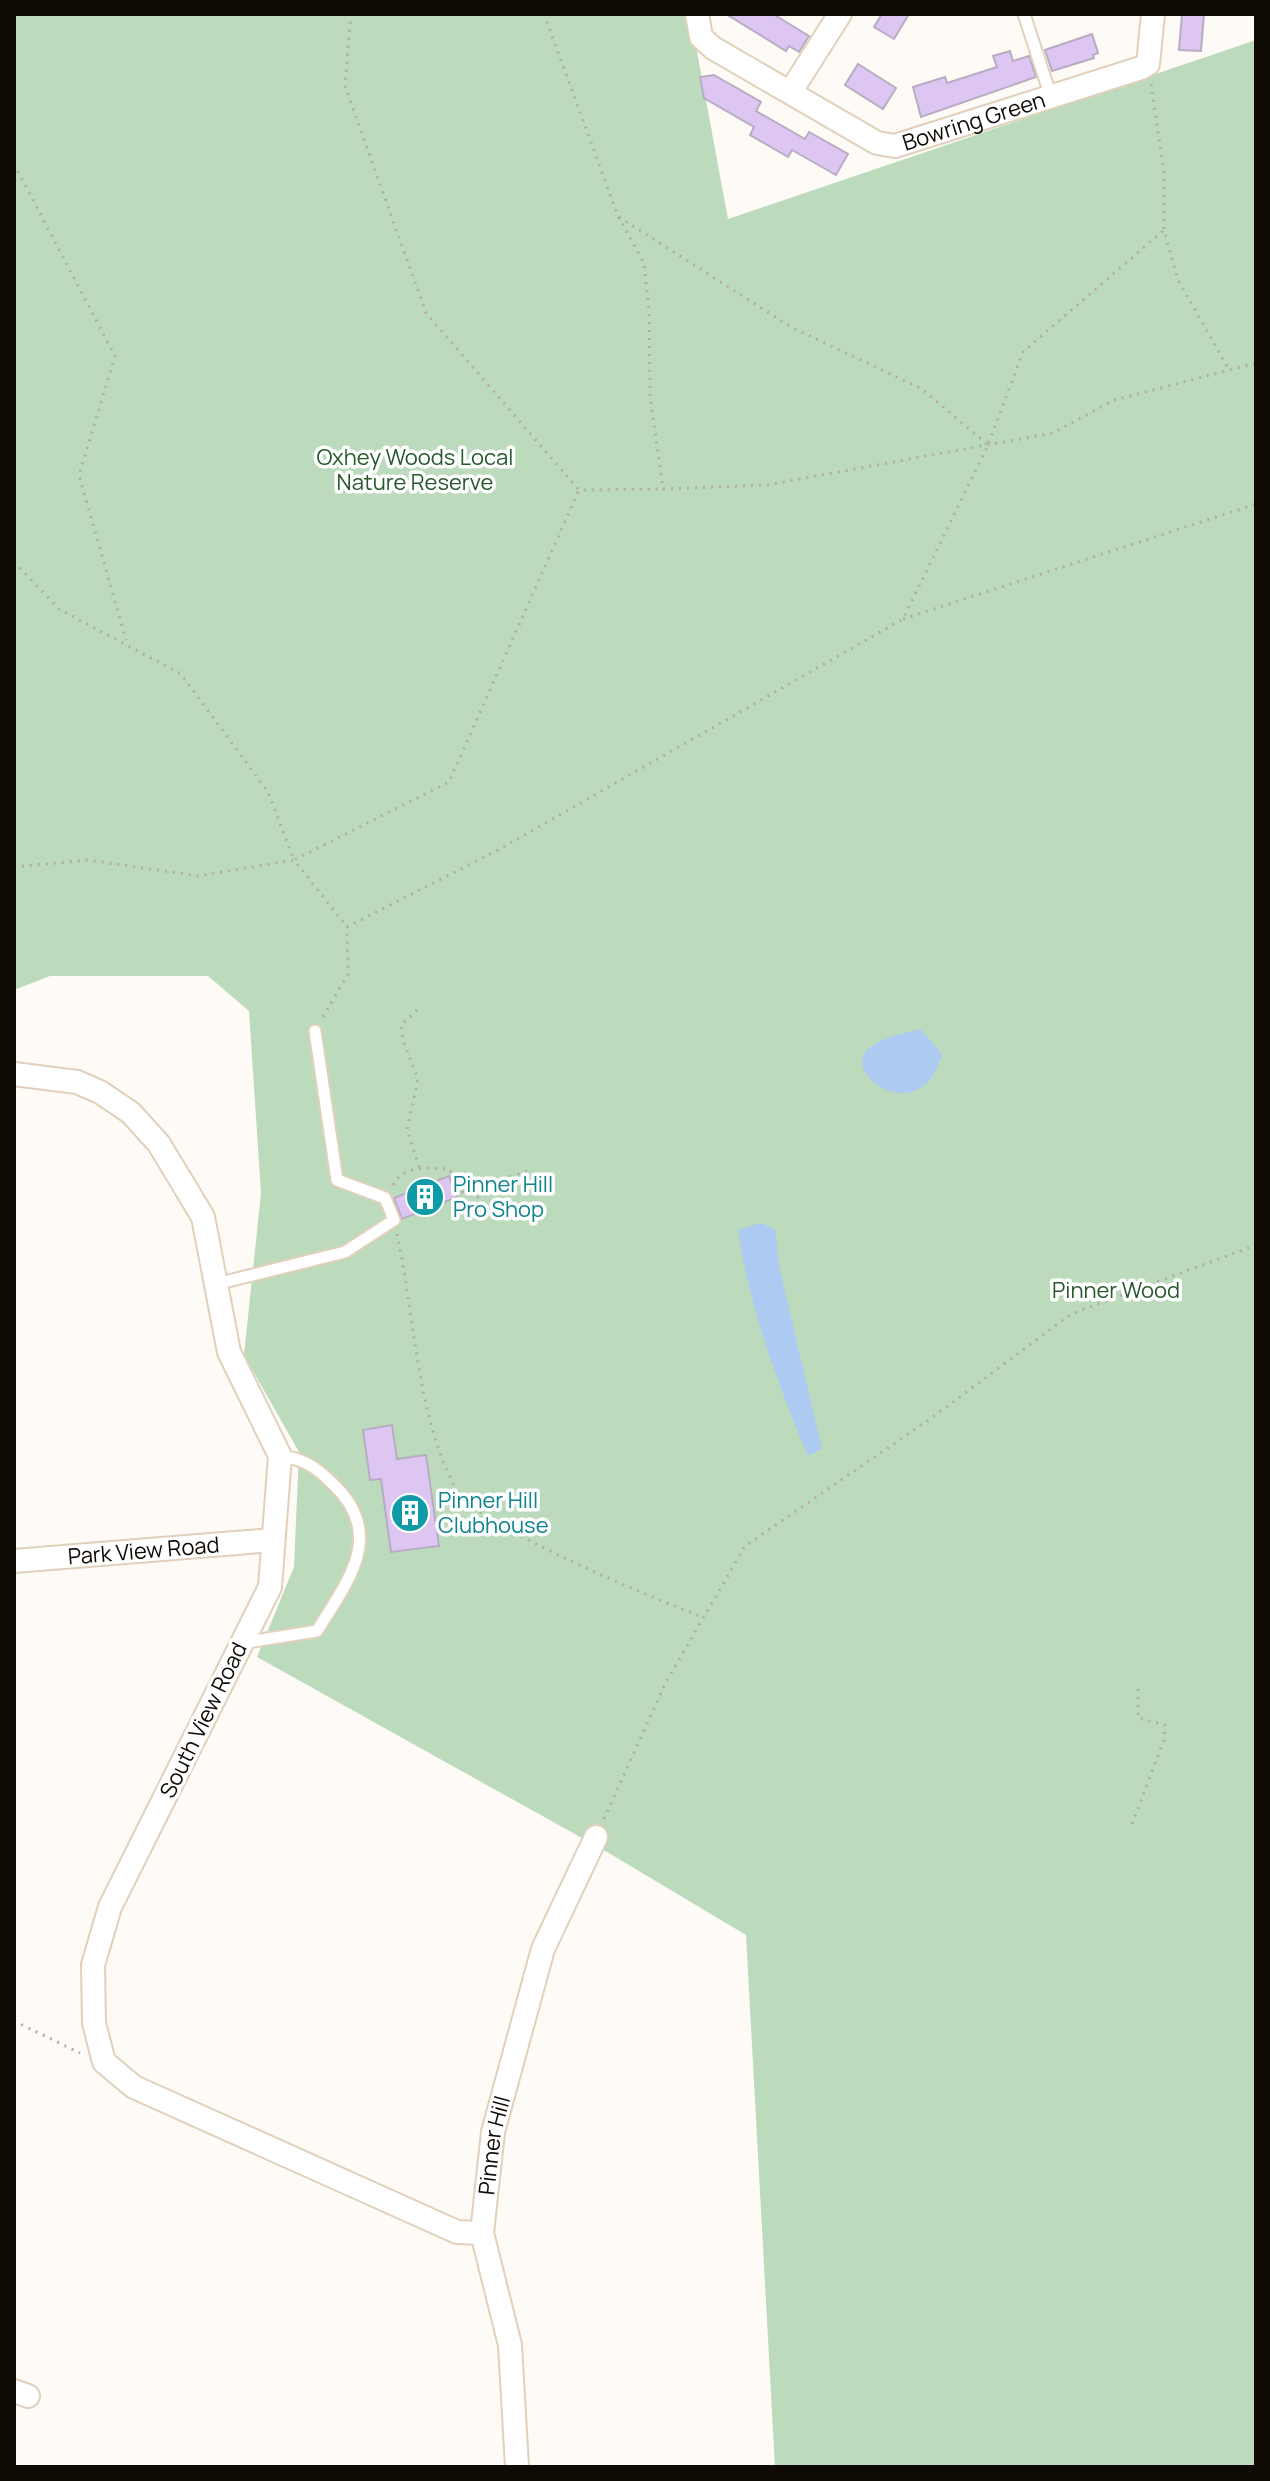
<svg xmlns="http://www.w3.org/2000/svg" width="1270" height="2481" viewBox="0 0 1270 2481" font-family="Manrope,sans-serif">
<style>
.green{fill:#bbdbbc}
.water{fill:#adcbf2}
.building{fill:#ddc6f2;stroke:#b8acc2;stroke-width:2}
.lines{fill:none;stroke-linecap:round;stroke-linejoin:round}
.service-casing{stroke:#e1d0bc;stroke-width:15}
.minor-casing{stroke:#e1d0bc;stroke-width:26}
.path{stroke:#b2ada9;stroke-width:3;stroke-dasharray:2 6;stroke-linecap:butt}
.service{stroke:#fff;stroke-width:11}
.minor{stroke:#fff;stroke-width:22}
.labels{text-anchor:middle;stroke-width:7;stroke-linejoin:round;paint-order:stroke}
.street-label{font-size:22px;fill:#100a05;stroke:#fff}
.park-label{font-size:22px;fill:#25592a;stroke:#fff}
.culture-label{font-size:22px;fill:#0d838f;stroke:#fff;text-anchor:start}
</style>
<rect width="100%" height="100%" fill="#fefaf6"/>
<path class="green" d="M14,14H690L728,219L1256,40V2467H775L746,1935L607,1852L257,1657L294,1567L299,1452L244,1355L261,1193L249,1011L208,976H50L14,990Z"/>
<path class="water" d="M920,1029L942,1054C922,1131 840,1075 868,1049C880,1038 904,1033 920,1029Z
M760,1223L775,1229L779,1266L822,1449L808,1456C777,1382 750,1310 738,1230Z"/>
<path class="building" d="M726,14H773L809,36L799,52L789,46L786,51Z
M882,14H909L894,39L874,27Z
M1182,14H1204L1201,51L1179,50Z
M1092,34L1098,53L1093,55L1094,58L1052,71L1045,50Z
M1010,51L1013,61L1029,56L1036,77L921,117L913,87L945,77L947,83L997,67L993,56Z
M858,64L896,88L883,109L845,85Z
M714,75L761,102L756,111L805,139L809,132L848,154L836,175L792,150L788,157L750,135L754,127L704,98L700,77Z
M449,1176L457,1197L402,1219L394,1198Z
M392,1425L397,1459L426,1455L439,1546L391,1552L381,1479L370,1480L363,1430Z"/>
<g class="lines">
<g class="service-casing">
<path id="service" d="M1024,14L1051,97
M216,1284L345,1252L394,1220L385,1198L337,1180L315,1031
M241,1643L317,1631C347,1582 387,1535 333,1484C317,1468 303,1458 280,1456"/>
</g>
<g class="minor-casing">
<g id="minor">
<path id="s1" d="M697,14L701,37L713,48L877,143L895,146L1141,68L1148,64L1153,14"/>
<path d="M791,91L840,14"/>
<path d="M14,1074L77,1082L100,1092L131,1113L159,1144L203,1217L229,1352L280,1456L270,1587L110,1907L93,1965L94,2023L104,2062L134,2087L457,2232L482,2233"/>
<path id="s2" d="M14,1561L273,1540"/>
<path d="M14,2391L28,2396"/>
<path id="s3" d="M517,2467L510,2345L482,2233L493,2132L543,1949L596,1837"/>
</g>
</g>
<path class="path" d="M351,14L345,86L426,313L579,490L663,489
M544,14L618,216L644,263L649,310L650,395L663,489L767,485L1053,433L1114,400L1256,363
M1151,84L1164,173V230L1178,280L1228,368
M14,164L115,356L79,475L126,640
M619,217L791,327L922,389L988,445
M14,562L59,609L181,674L268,792L294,860L449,782L579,490
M903,619L1256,504
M14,867L87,860L199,876L294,860L347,927L498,850L903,619L988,445L1023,352L1164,230
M417,1010L401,1025L403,1040L418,1079L407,1129L419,1167
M323,1017L348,974L347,928
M393,1185C404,1164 428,1168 449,1169L463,1192L481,1198L507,1178L527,1171
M397,1234C415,1317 416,1414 456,1489C475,1526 659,1600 704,1618
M604,1819L665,1684L745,1546L930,1419L1071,1314L1256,1245
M1132,1824L1164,1740L1165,1725L1138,1718V1689
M14,2021L80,2053"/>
<use href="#service" class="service"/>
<use href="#minor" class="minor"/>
</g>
<defs>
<g id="building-disc" transform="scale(2)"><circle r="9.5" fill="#0f9aa8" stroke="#fff"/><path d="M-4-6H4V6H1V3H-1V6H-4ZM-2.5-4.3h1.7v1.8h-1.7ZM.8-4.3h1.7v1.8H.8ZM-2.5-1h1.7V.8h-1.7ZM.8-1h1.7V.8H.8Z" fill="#fff"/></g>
</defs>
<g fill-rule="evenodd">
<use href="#building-disc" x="425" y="1197"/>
<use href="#building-disc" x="410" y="1513"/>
</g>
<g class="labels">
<g class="street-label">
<text dy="8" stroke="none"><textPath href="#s1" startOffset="330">Bowring Green</textPath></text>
<text dy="8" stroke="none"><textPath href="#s2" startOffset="130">Park View Road</textPath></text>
<text transform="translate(203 1720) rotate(-64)" y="8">South View Road</text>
<text dy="8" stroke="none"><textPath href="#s3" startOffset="326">Pinner Hill</textPath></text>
</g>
<g class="park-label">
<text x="415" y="465">Oxhey Woods Local<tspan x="415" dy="25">Nature Reserve</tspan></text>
<text x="1116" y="1298">Pinner Wood</text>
</g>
<g class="culture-label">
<text x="453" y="1192">Pinner Hill<tspan x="453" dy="25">Pro Shop</tspan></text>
<text x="438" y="1508">Pinner Hill<tspan x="438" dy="25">Clubhouse</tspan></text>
</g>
</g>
<rect width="1270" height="2481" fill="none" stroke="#100a05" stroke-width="32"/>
</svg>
